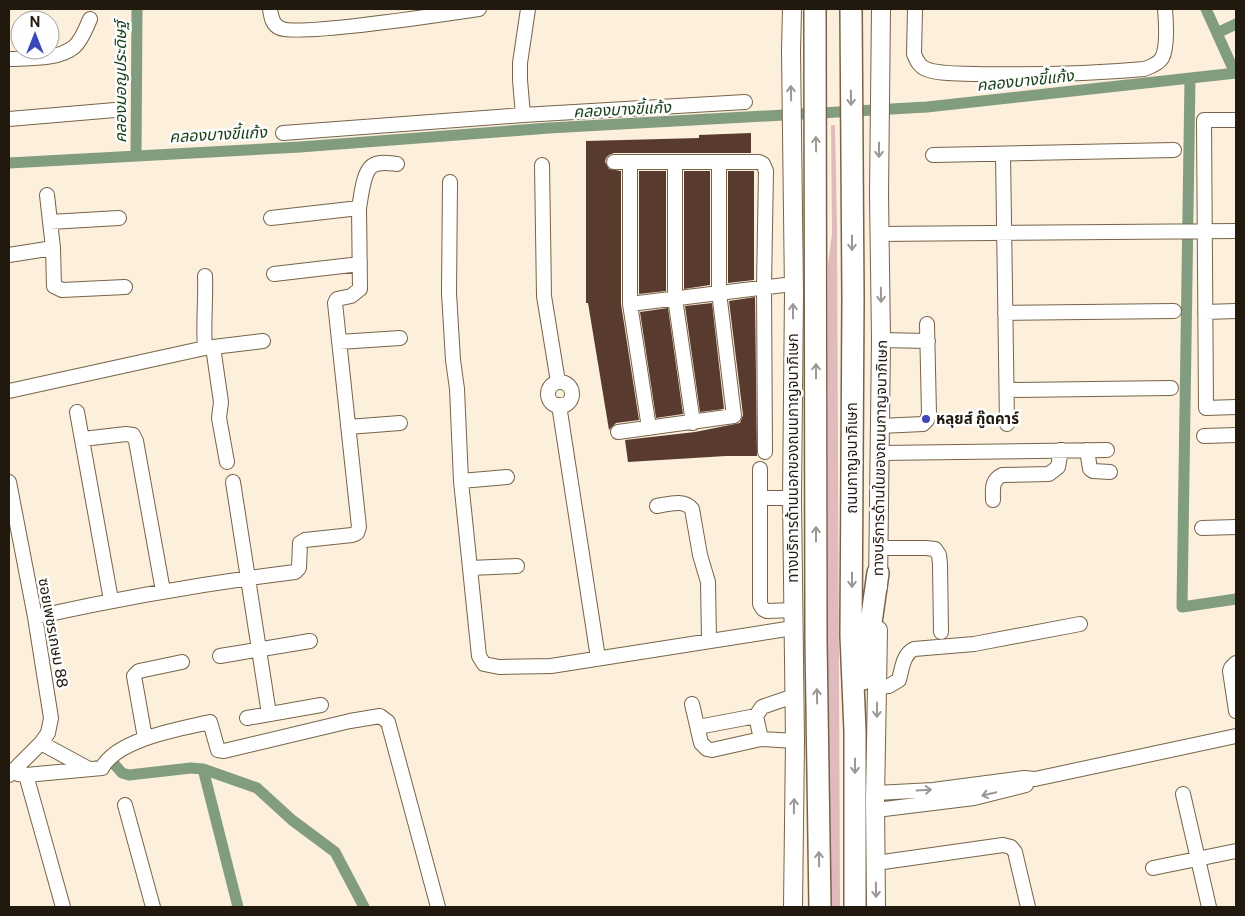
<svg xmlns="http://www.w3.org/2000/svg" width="1245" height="916" viewBox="0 0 1245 916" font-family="'Public Sans','Noto Sans Thai',sans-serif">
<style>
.green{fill:#e1babd}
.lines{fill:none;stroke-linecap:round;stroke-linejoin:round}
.canal{stroke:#829c80;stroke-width:11}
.building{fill:#583b2e}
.minor-casing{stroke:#766448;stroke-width:16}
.major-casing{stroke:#766448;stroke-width:20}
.highway-casing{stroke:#766448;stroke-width:24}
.minor{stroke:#fff;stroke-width:14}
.major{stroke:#fff;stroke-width:18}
.highway{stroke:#fff;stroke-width:21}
.oneway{stroke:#9b9893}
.poi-dot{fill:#3d46ba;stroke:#fefefe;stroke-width:2}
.labels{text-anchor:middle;stroke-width:5;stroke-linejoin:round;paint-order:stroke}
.poi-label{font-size:15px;font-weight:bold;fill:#21190e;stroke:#fefefe;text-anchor:start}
.street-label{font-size:15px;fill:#21190e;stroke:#fefefe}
.water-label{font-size:16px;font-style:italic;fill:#184017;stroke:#fefefe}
</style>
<rect width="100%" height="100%" fill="#fcefdc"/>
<path class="green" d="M831,125H835L837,225L840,907H828V264L832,234Z"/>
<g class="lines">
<path class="canal" d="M1206,9L1235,73
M1217,33L1236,24
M1190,79L1182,607L1236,599
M136,156L137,9
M9,163L300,147L549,128L927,107L1236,73
M115,765L122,773L129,775L191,768L203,769L238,907
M203,769L257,788L292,820L335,852L364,907"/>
</g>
<path class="building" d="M751,133V153H614L609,155L606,158L605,162L609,169L621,171V304L639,420L616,423L609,430L588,303H586V141L699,138V135Z
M639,171H666V291L639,294Z
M684,171H710V285L684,289Z
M728,171H754V280L728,283Z
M755,297L757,456H726L628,462L625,440L695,432L740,423L743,415L729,301Z
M712,303L724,409L700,412L685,306Z
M668,308L683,414L656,418L640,312Z"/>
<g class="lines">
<g class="minor-casing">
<path id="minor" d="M270,9C271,16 272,25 280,28C296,37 452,13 479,9
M915,9L914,54C917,61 919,66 926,69C940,75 964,73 979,74C1035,75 1089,74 1144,69C1150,67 1159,63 1162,58C1168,47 1166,21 1165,9
M9,59C29,58 58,60 74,47C82,40 86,28 90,19
M523,115L520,80V63L528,9
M9,119L115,110
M1236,120H1204L1206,408L1236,407
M283,133L523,115L745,102
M1003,154L1007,424
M933,155L1174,150
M614,162H759L763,164L766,171L764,286L765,452
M630,162V304L649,428
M675,162V298L693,423
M542,165L544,296L558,382
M450,182L449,293L453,360L457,389L461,481L479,656L484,664L499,667L551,666L793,628
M47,195L53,248L54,286L62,290L125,287
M271,218L359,208
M50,222L119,218
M880,234L1236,231
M9,255L53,248
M274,274L360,264
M630,304L793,284
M1205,312L1236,311
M1005,313L1174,311
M881,340L928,341
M339,342L400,338
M213,347L221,402L219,418L227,462
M205,348C203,325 206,300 205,276
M548 394a12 12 0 1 1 24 0a12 12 0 1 1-24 0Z
M1007,390L1171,388
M9,391L205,348L263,341
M559,405L598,658
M77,412L111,600
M880,426L923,424L927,420L929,414L927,324
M348,427L400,423
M618,432L734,416L719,292V162
M1204,436L1236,435
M83,439L126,434L133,435L136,441L163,591
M1087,450L1090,469L1093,471L1110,472
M880,453L1107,450
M760,469V604L763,609L767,611L793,610
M461,481L507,477
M9,482L35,617L51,718L48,733L41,743L9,775
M233,482L269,714
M760,498H792
M993,500C993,490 991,480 1002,475L1049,474L1058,467L1061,450
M657,506C669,504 684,499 692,509L700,555L708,582L709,640
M1202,528L1236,527
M879,548H926L935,549L939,555L940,564L941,632
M471,568L517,566
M35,617C121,598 207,583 295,572L299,568L300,543L305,540L352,535L357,533L359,527L335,303L337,299L351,296L360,289L359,208C361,198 363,172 372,166C379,161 389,163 397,164
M220,656L310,641
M1236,663L1231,668L1230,671L1236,711
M877,687L889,686L899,680C902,669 903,654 914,649L974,644L1080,624
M794,696L762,707L756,716L761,739L795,741
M692,704L701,743L707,749L712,750L761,739
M247,718L321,705
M698,727L756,716
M145,738L134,676L139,671L182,662
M41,743L87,768
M18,774L26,775L63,907
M26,775L102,768C117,739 180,729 210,722L218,750L224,751L350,721L380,716L388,722L438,907
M876,793L933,790L1024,778L1035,779L1236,736
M1183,794L1209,907
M125,805L153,907
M876,810L974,798L1026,785
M876,863L1003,845L1011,847L1015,852L1028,907
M1153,868L1236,851"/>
</g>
<g class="major-casing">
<path id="major" d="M792,9L791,51L794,293L792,498L795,741L793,907
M878,587L881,340L879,194L881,9
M876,907L875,800L878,630"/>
</g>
<g class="highway-casing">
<path id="highway" d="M815,9L816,641L820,907
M851,9L853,298L851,636L855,731V907
M863,679L878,573"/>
</g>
<use href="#minor" class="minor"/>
<use href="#major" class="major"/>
<use href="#highway" class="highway"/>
</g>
<defs><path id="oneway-shaft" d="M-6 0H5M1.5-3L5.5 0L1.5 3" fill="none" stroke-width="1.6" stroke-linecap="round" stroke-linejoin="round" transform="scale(1.25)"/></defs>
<g class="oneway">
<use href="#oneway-shaft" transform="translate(791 93) rotate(-91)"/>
<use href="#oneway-shaft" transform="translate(851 98) rotate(89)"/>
<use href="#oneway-shaft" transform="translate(816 144) rotate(-91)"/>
<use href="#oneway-shaft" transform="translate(879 150) rotate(90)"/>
<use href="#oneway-shaft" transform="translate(852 243) rotate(90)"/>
<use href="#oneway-shaft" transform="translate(881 295) rotate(89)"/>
<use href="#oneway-shaft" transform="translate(793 311) rotate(-90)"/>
<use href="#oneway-shaft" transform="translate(816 371) rotate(-90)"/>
<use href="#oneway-shaft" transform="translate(816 534) rotate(-90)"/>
<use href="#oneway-shaft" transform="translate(852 580) rotate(90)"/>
<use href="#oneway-shaft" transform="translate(817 696) rotate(-91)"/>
<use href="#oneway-shaft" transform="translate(877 710) rotate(91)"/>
<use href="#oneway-shaft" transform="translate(855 766) rotate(90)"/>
<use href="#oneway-shaft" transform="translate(924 790) rotate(-3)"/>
<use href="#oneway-shaft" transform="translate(989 794) rotate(167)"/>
<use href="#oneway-shaft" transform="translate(794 806) rotate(-89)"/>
<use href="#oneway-shaft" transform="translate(819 859) rotate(-91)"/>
<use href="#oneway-shaft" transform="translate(876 890) rotate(89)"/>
</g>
<circle class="poi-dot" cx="926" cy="419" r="5"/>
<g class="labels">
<g class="poi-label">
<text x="936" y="424">หลุยส์ กู๊ดคาร์</text>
</g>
<g class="street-label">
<text transform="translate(793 458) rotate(-90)" y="5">ทางบริการด้านนอกของถนนกาญจนาภิเษก</text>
<text transform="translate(852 458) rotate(-90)" y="5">ถนนกาญจนาภิเษก</text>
<text transform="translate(880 458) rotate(-89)" y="5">ทางบริการด้านในของถนนกาญจนาภิเษก</text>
<text transform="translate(53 633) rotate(80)" y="5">ซอยเพชรเกษม 88</text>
</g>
<g class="water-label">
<text transform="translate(1025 80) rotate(-6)" y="6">คลองบางขี้แก้ง</text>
<text transform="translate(120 82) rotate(-90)" y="6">คลองมอญประดิษฐ์</text>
<text transform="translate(622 109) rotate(-3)" y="6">คลองบางขี้แก้ง</text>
<text transform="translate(218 134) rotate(-3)" y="6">คลองบางขี้แก้ง</text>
</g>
</g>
<rect width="1245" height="916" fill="none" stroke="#21190e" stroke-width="20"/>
<g transform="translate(35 35)"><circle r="24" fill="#fefefe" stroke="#a6a29e"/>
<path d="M0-4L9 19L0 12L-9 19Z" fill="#3d46ba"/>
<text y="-8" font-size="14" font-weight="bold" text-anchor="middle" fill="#21190e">N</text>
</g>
</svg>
